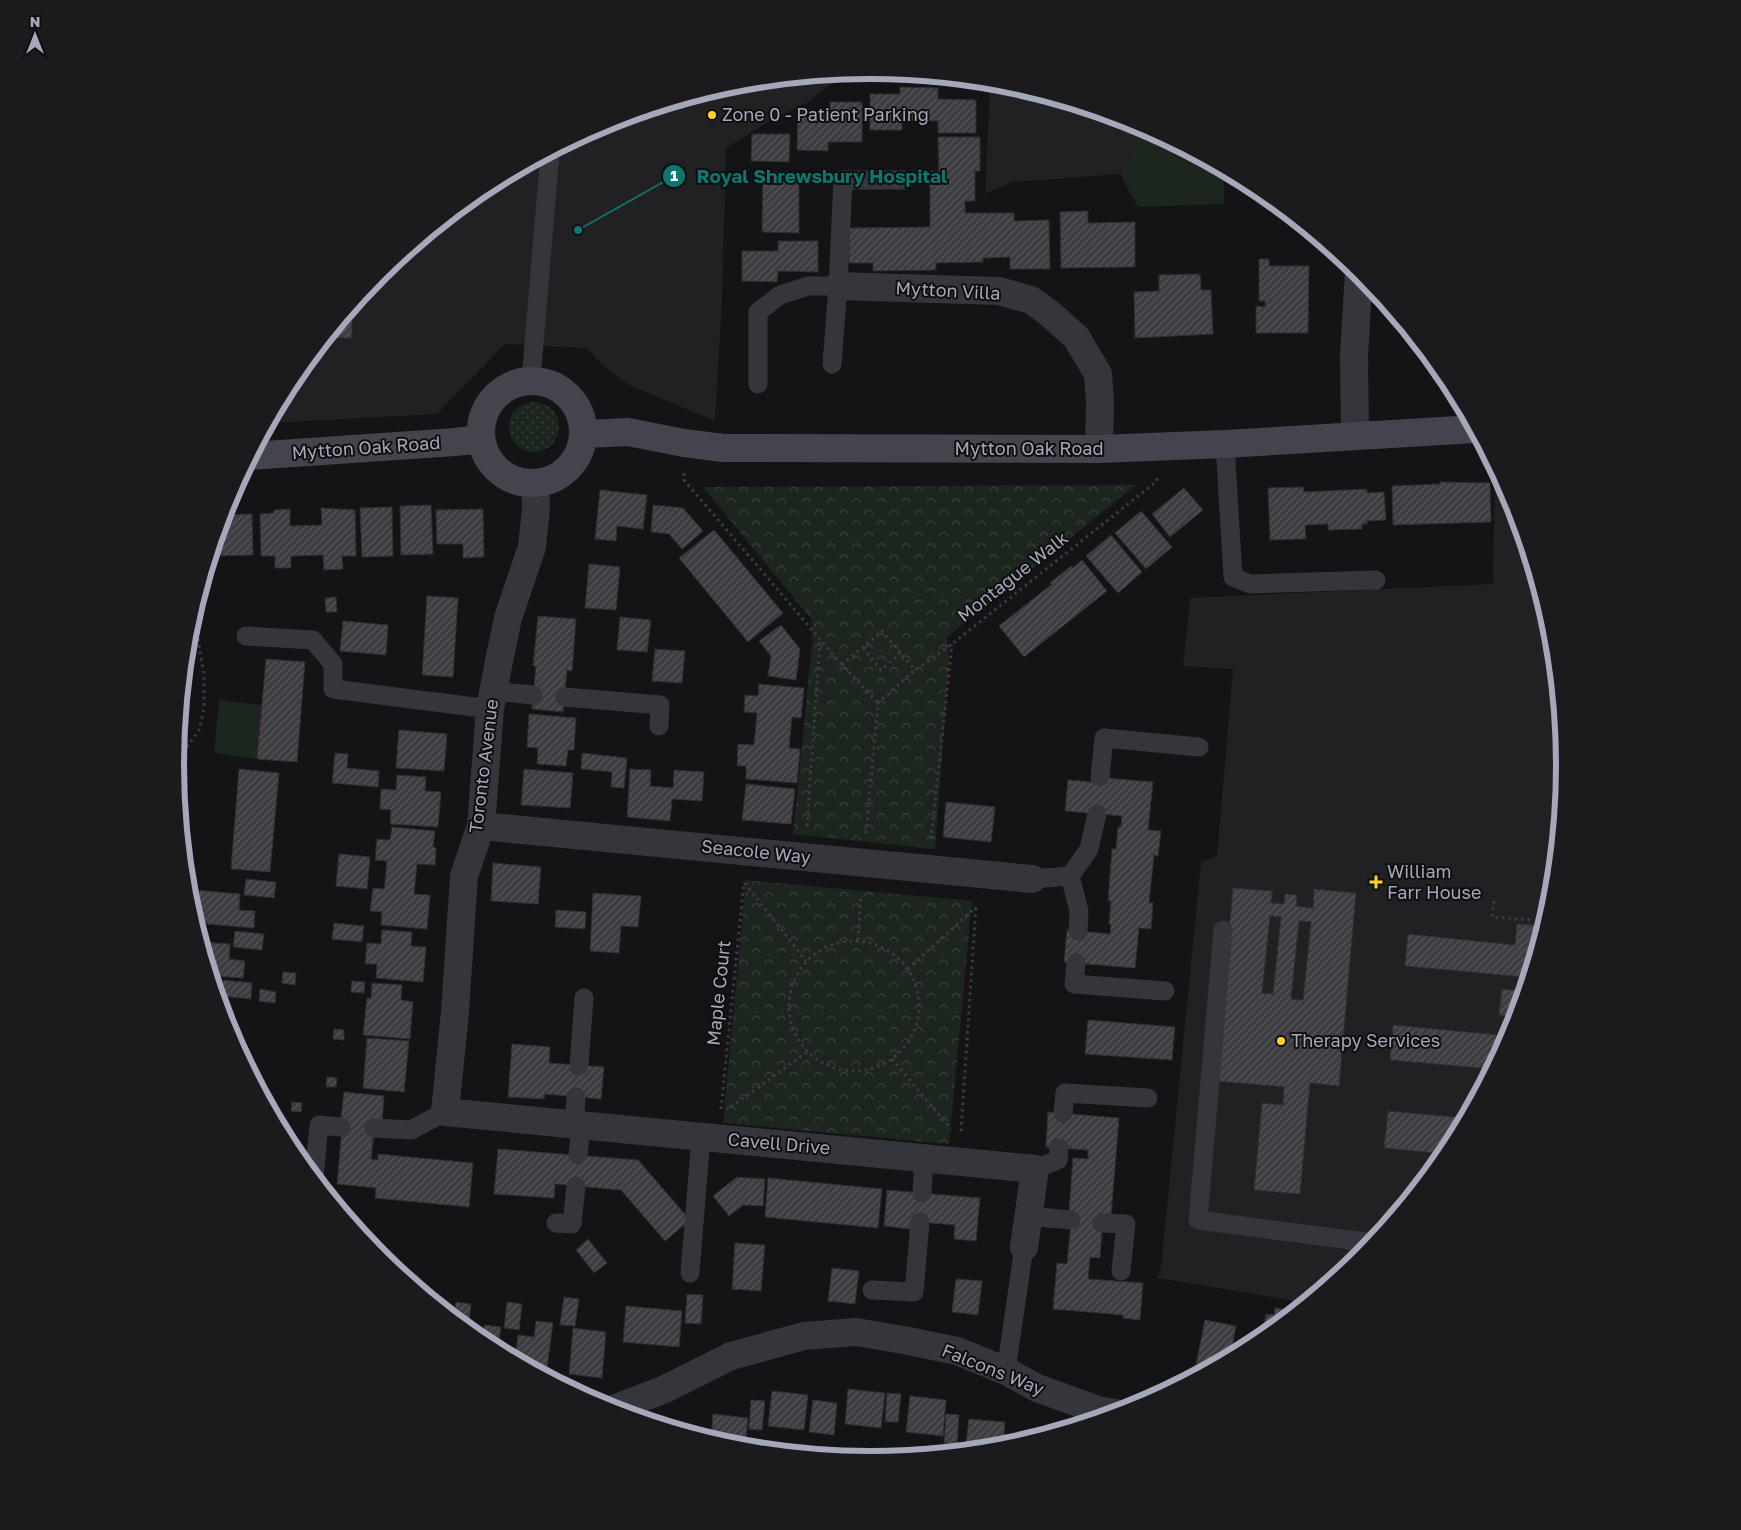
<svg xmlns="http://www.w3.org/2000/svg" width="1741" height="1530" viewBox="0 0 1741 1530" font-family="'Golos Text',sans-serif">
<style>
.built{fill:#212023}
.grass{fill:url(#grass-dots)}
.park{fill:url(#park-crowns)}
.garden{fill:#1c251e}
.building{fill:url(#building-hatch);stroke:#2f2e32;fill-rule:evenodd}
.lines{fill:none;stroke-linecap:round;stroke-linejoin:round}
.path{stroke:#3b3c43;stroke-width:3;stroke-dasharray:2.5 4;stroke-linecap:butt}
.lane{stroke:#35353c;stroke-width:19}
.street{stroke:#35353c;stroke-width:28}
.secondary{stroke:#43444c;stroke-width:28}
.poi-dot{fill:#ffd224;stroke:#0f0f11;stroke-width:2}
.labels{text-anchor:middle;stroke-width:4;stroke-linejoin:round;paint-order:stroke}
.poi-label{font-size:18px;fill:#a5a8b8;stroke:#0f0f11;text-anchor:start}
.street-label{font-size:18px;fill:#a5a8b8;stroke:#0f0f11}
.rim{fill:none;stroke:#a5a8b8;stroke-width:6}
.leader{fill:none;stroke:#0f766e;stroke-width:2}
.callout-dot{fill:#0f766e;stroke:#0f0f11;stroke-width:2}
.mark-label{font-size:15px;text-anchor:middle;font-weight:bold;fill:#fff}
.callout-label{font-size:19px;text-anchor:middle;font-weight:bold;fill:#0f766e;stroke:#0f0f11;stroke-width:4;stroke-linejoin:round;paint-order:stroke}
</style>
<defs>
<pattern id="grass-dots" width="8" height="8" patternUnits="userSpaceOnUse" patternTransform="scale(1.25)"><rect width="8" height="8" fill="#1c251e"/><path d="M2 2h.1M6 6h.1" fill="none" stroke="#3a423d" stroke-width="1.8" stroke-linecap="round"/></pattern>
<pattern id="park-crowns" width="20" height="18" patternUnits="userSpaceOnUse" patternTransform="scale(1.25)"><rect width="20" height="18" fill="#1c251e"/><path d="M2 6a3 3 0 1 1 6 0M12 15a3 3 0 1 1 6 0" fill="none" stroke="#3a423d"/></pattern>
<pattern id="building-hatch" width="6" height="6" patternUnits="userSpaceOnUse" patternTransform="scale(1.25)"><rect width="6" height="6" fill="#3c3c41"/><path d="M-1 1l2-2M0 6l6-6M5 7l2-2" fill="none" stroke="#55555a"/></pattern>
</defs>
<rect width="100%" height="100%" fill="#141416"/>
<path class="built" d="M847,72L837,79L807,103L773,119L726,148L722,300L715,421L629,385L605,368L587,348L505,344L437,414L269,423L293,379L379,273L485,187L605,123L735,83Z
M965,79L1006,83L1137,123L1224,170V204L1138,207L1120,174L1012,182L985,194L990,90Z
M1495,469H1497L1513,499L1552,630L1565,765L1552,901L1512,1031L1448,1151L1362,1257L1306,1303L1157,1278L1161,1268L1201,862L1217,856L1233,669L1183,666L1190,598L1493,584Z"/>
<path class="grass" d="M509 427a25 25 0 1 1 50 0a25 25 0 1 1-50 0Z"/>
<path class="park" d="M1136,485L947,637L949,660L935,849L793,834L812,644V620L703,487Z
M746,880L972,901L949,1144L723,1123Z"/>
<path class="garden" d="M1144,127L1224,170V204L1138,207L1120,174Z
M219,700L262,705L257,759L214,753Z"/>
<path class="building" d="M900,87L938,88V99L976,100V133H938V121H902V130H870V94H900Z
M830,102H862V142H828V151L797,150L798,110H830Z
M752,134H790L789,162L751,161Z
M938,137H980V171H975V201H965V213H1014V221L1049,220L1050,269H1010V257L983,258V262L936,263V270L873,271V263H849V228L930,227V171H939Z
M763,171L799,172V233L762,232Z
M1088,211V223L1135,222V267L1061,268L1060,212Z
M778,241H818V272L778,271L777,282L742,281V251H778Z
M1259,259H1269V266H1309L1308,333H1256V306L1265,307V301H1259Z
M1200,274L1201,290H1211L1213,334L1135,338L1134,292L1159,291V275Z
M352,306V338H326Z
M1440,482L1490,483L1491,522L1393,525L1392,486L1440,484Z
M1303,487L1304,492L1367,489V493L1384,492L1386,520L1367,521V524H1362V529L1328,530V524L1305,525L1306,539L1270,540L1268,488Z
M1184,488L1203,510L1170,537L1152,514Z
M600,490L647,495L643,529L617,526L616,541L595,539Z
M431,505L433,554L401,555L400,506Z
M653,505L683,508L703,531L682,549L669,534L651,532Z
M392,507L393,556L362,557L360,508Z
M321,508L355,510L356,556H342L343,569L324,570L323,555L291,556V568H275V556H261L260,514L274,513V510L290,509V526L322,525Z
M483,509L484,557L463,558V544H437L436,510Z
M1141,511L1172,547L1146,569L1115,533Z
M252,514L253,555L211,556L224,515Z
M714,530L783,613L748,642L679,558Z
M1111,535L1142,572L1118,593L1086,556Z
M1082,560L1107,591L1024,657L999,626L1052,584L1050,583L1071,566L1073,568Z
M589,564L620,567L616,610L585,608Z
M427,596L458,598L453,677L422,675Z
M336,597L337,612H326L325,598Z
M538,616L576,619L572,671L567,670L563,712L532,709L536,666H533Z
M620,617L651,620L647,652L617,650Z
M343,621L388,625L386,655L340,651Z
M781,625L800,649L796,680L768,676L771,656L759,641Z
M655,649L685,651L682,683L652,681Z
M266,659L305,662L297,762L257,759Z
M759,684L804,688L801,718L792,717L789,748L800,749L797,783L746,779V766H737L738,744L754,745L757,713L744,712L745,695L758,696Z
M529,714L576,718L574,750H568L566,766L537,764L538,748L527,747Z
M399,730L447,734L444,771L396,768Z
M335,753L348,754L347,768L379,771L378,787L332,783Z
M582,753L627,758L624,788L611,787L612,772L581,769Z
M239,769L279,773L270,872L231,869Z
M524,769L573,773L570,808L521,805Z
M630,769L651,770L650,786L673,788L674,770L704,772L702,801L672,799L670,821L627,817Z
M397,775L426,777L425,791L441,792L438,827L390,824L391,810L380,809L381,789L396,790Z
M1094,777L1153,782L1148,830L1161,831L1158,856L1154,855L1149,903H1153L1151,929L1139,928L1135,968L1064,962L1067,930L1110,934L1111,924H1109L1111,901H1108L1112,849H1116L1118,827H1121L1122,816L1065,811L1068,780L1094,782Z
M746,784L795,789L791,824L742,820Z
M946,802L995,807L991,842L943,837Z
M392,827L435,831L433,847L436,848L435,865L417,864L414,894L430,895L427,929L381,925L382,912L370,911L373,888L384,889L385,882L387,861L375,860L377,839L390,840Z
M339,854L370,857L367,889L336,886Z
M493,863L541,867L538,904L491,901Z
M246,879L276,882L274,898L244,895Z
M1233,888L1272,891L1271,903L1284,904L1285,894L1297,895L1296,906L1313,908L1314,889L1356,893L1339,1086L1310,1083L1300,1194L1254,1190L1262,1103L1283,1105L1284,1087L1215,1081ZM1270,916L1281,917L1273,994L1262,993ZM1299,921L1311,922L1303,1000L1291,999Z
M194,890L240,894L239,910L255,911L254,928L196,923L192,912Z
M593,893L641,896L638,927L621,926L619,953L590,951Z
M556,910L586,912L585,929L555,927Z
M334,923L364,926L362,942L332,939Z
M1517,924L1544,926L1517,1017L1499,1015L1502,989L1522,991L1524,977L1405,966L1408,934L1515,945Z
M382,930L412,932L411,946L426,947L423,982L376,978L377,964H365L367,943L381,944Z
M235,931L264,934L262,950L233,947Z
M201,942L230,944L229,959L245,961L243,978L212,976Z
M283,972L296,973L295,985L282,983Z
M223,980L252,983L251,999L221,996Z
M352,981L365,982L364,993L351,992Z
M372,983L402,985L401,1000L413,1002L410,1039L363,1035L367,998H371Z
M260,989L276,992L275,1003L259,1001Z
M222,1011H230L228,1029Z
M1088,1020L1175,1027L1172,1060L1085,1054Z
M1393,1025L1510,1036L1492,1069L1390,1060Z
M334,1029L344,1030V1040L333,1039Z
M367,1038L409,1041L404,1092L363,1088Z
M512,1044L550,1047L549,1063L604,1067L601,1099L545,1094L544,1099L508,1097Z
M327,1077L337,1078L336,1087H326Z
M1478,1083L1484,1084L1477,1098Z
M344,1092L384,1096L382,1123L375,1122L371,1159L378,1160V1154L473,1163L469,1207L375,1198L376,1188L337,1184L343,1118H341Z
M292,1102L302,1103L301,1112L291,1111Z
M1388,1111L1466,1118L1446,1154L1384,1148Z
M1048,1112L1119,1118L1111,1216L1103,1215L1100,1258L1090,1257L1088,1279L1143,1283L1140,1320L1123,1318V1315L1053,1309L1057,1263L1067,1264L1072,1212H1069L1073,1158L1088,1159V1150L1046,1147Z
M498,1149L638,1160L690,1220L665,1241L621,1190L555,1184L554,1198L494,1194Z
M737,1177L765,1179L763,1206L743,1205L729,1216L713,1196Z
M768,1178L882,1189L878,1228L765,1217Z
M887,1190L980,1198L976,1241L954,1239L955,1225L920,1222L911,1229L884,1226Z
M588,1239L607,1263L594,1273L576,1250Z
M735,1243L765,1245L761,1291L732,1289Z
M832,1268L859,1271L855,1304L828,1301Z
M956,1279L982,1281L978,1315L952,1312Z
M687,1294L703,1295L701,1324L685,1323Z
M564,1297L579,1299L575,1326L560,1325Z
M456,1302L471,1304L468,1329L454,1318Z
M507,1302L522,1304L519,1330L504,1328Z
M626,1306L682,1311L679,1347L623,1342Z
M1275,1308L1294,1311L1293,1313L1262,1339L1266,1314L1274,1315Z
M1205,1320L1236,1326L1230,1357L1196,1375H1194Z
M536,1321L553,1323L546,1376L515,1359L518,1335L534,1337Z
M484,1325L501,1327L498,1350L482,1341Z
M573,1328L606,1332L602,1378L569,1374Z
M848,1389L885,1393L881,1428L845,1424Z
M772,1391L808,1395L804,1430L768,1426Z
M887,1393L901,1394L898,1422H885Z
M910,1396L946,1400L943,1436L906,1432Z
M751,1400L765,1401L762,1430L749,1429Z
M813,1400L837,1403L834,1435L809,1432Z
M713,1414L748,1418L745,1448L735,1447L711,1439Z
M946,1414L959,1415L957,1445L944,1444Z
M969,1419L1005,1422L1003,1447L965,1451Z
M1008,1436L1033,1438L1007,1446Z"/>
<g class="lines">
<path class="path" d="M684,473V480L842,665L878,703
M187,645H199
M863,648L881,670L901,653
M842,665L882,631L915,670
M176,763L199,730L204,709V676L199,645L197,604
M807,826L820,640
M866,833L878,703L915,670L952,644L1157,481V477
M931,839L952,644
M745,883L806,961
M1494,901L1492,917L1530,920V925
M858,940L861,894
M789 1006a65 65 0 1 1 130 0a65 65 0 1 1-130 0Z
M908,969L976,907
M892,1059L951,1129
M731,1107L807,1052
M721,1109L744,882
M961,1131L976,905"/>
<path class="lane" d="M832,364L838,286
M531,380L550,152
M758,384V312L780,295L808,286H838L843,180H905
M1225,444L1233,577L1250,584L1376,580
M246,636L313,640L333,664V689L490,709
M493,691L533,695
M565,697L660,705L659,726
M1100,777L1104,738L1199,747
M1070,876L1079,911L1078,931
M1032,879L1070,876L1089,849L1097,814
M1223,930L1198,1220L1373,1243
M1076,963L1074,984L1165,991
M579,1066L584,998
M1063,1113L1065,1093L1148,1098
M574,1125L576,1097
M374,1128L411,1130L445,1112
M578,1155L581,1126
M1035,1169L1058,1160L1059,1148
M314,1178L319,1125L341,1127
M922,1193L924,1158
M1028,1216L1071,1220
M556,1223L572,1224L576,1186
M1102,1223L1126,1224L1121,1271
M690,1273L701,1137
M872,1290L914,1292L920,1222
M1006,1371L1024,1247"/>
<path class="street" d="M838,286L999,291L1031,300L1049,313L1076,337L1098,374L1100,402L1099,449
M1355,436L1354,356L1359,271
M535,484L536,508L532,547L508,618L499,661L490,709L481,826L464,876L455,1012L445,1112L1035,1169L1024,1247
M481,826L1032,879
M613,1409L663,1390L731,1356L804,1336L856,1332L909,1341L957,1351L1006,1371L1037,1388L1098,1410L1115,1413"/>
<path class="secondary" d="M481 432a51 51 0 1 1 102 0a51 51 0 1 1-102 0Z
M584,434L628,432L684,443L723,448L1099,449L1225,444L1475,429
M251,456L455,442L481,439"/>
</g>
<g class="poi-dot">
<circle cx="712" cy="115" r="5"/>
<path d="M1373.5 874.5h5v5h5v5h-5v5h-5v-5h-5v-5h5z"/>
<circle cx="1281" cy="1041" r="5"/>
</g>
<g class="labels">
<g class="poi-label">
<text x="722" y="121">Zone 0 - Patient Parking</text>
<text x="1387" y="878">William<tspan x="1387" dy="21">Farr House</tspan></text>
<text x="1291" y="1047">Therapy Services</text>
</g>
<g class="street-label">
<text transform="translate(948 291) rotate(3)" y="6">Mytton Villa</text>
<text transform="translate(366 448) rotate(-4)" y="6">Mytton Oak Road</text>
<text x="1029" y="455">Mytton Oak Road</text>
<text transform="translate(1013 577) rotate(-38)" y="6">Montague Walk</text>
<text transform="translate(484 766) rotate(-83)" y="6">Toronto Avenue</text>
<text transform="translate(756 852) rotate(6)" y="6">Seacole Way</text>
<text transform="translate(719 993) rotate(-84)" y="6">Maple Court</text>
<text transform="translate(779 1144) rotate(5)" y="6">Cavell Drive</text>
<text transform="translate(993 1370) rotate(22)" y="6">Falcons Way</text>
</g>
</g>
<path d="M0 0H1741V1530H0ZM184 765a686 686 0 1 1 1372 0a686 686 0 1 1-1372 0Z" fill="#1b1b1e" fill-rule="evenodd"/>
<path class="rim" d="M184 765a686 686 0 1 1 1372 0a686 686 0 1 1-1372 0Z"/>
<path class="leader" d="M578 230L674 176"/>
<g class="callout-dot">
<circle cx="578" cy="230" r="5"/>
<circle cx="674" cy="176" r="12"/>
</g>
<g class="mark-label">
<text x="674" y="181">1</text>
</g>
<g class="callout-label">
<text x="822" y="183">Royal Shrewsbury Hospital</text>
</g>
<g transform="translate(35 35)" stroke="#0f0f11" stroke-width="4" paint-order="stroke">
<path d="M0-4L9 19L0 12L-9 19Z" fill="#a5a8b8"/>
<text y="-8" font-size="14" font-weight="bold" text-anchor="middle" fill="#a5a8b8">N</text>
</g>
</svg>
